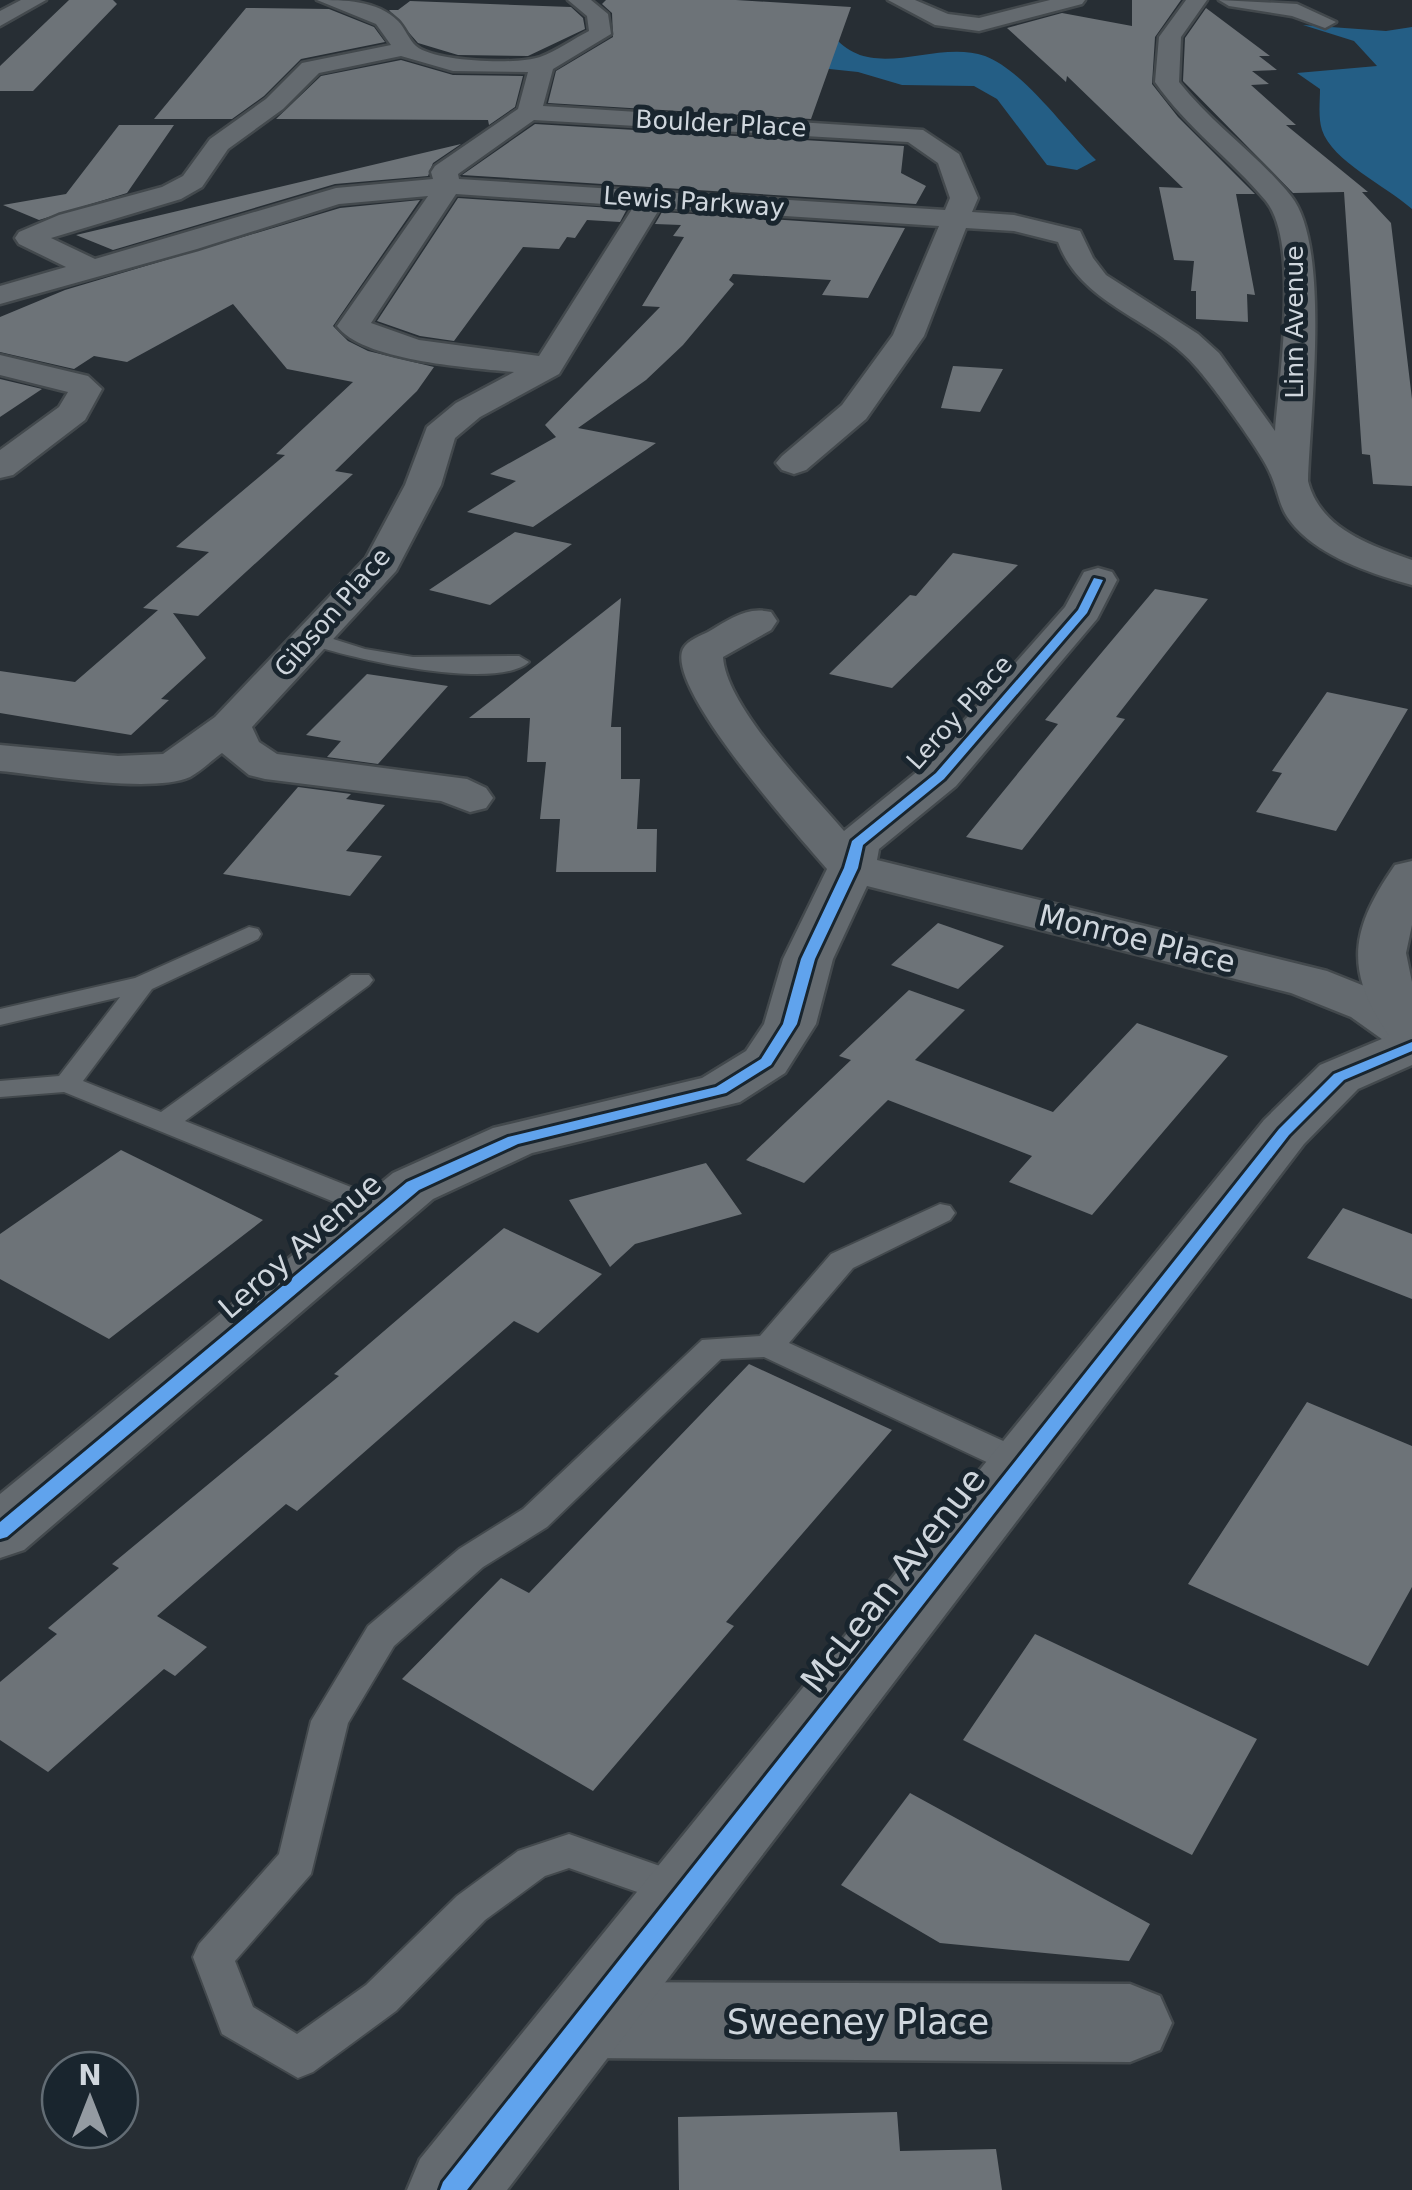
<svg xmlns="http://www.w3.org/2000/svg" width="1412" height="2190" viewBox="0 0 1412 2190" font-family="'DejaVu Sans',sans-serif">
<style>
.forest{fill:#245e85}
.building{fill:#6d7378}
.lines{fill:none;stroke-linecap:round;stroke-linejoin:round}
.service-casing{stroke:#43494d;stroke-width:4}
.minor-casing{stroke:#43494d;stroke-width:5}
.tertiary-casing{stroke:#43494d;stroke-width:5}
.service{fill:#646a6f;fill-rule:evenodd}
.minor{fill:#646a6f;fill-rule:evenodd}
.tertiary{fill:#646a6f;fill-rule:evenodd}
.cycleway-casing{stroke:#19252e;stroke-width:6}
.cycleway{fill:#60a3ed;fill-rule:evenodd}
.labels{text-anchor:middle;stroke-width:10;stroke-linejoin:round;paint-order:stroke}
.far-street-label{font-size:25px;fill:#cfd6dd;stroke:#19252e}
.street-label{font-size:30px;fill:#cfd6dd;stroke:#19252e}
.near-street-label{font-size:35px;fill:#cfd6dd;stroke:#19252e}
</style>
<rect width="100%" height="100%" fill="#272e34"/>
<path class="forest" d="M1303,25L1386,31L1412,27V209C1386,186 1332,161 1322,130C1318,118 1320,101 1320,89L1297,73L1377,66L1354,41Z
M832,34C871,85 934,38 985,56C1023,70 1066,131 1096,160L1077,170L1047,165L997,99L974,86L902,85L858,72L801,66Z"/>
<path class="building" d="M69,0H113L117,4L33,91H0V66Z
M606,0H736L851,7L811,119L548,103L556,71L613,37L612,13L602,4Z
M1132,0H1181L1155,37L1152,84L1178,117L1255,194H1236L1255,295L1247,294L1248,322L1196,319V291H1191L1194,261L1174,260L1159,187L1183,188L1067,76L1066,82L1007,28L1062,13L1132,26Z
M410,1L571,7L583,18L585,29L528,56L458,55L418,43L389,10H398Z
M246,8L329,9L374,27L385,42L301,59L264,96L232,119H154Z
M1206,8L1270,56H1259L1277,70L1252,71L1269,84L1251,85L1296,125H1286L1368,192H1362L1391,223L1412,399V486L1373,484L1370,455L1362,454L1344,192L1293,193L1183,81L1185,38Z
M401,60L453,75L523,76L515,107L489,125L488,120L276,119L321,76Z
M535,124L904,146L901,173L926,186L916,204L462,175Z
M119,125H174L127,193L39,220L3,205L66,194Z
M461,144L433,163L428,176L335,184L113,250L76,235Z
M458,198L627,209L620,222L587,220L575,238L567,237L559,249L523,247L454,341L420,336L377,321Z
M420,200L333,326L348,341L368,351L434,367L417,391L335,471L353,474L198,616L173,613L206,658L161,699L169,700L131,735L0,713V671L75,682L158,610L143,608L209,552L176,547L285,455L276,454L353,382L287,369L233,304L127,362L94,356L74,369L0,352V317L65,290L340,208Z
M662,212L905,228L868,298L822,295L831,280L733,274L729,280L734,284L683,345L646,380L578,428L656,443L533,527L467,512L516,481L490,474L556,437L545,425L660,307L642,306L684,237L673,236L681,225L655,224Z
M953,366L1003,369L980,412L941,408Z
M0,379L42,389L0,417Z
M515,532L572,544L490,605L429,590Z
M953,553L1018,565L892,688L829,674L910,595L916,596Z
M1155,589L1208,599L1116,717L1125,719L1022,850L966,837L1058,724L1045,720Z
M621,598L611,727H621V779H640L637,829H657L656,872H556L560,819H540L546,762H527L530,718H469Z
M367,674L448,686L378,764L327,757L341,741L306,735Z
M1327,692L1408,709L1336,831L1256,812L1282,773L1272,771Z
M298,787L351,794L346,799L385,805L346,851L382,856L350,896L223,874Z
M938,923L1004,946L958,989L891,965Z
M909,990L965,1010L915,1060L1053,1112L1137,1023L1228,1056L1092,1215L1009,1182L1032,1156L888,1100L804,1183L746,1160L851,1060L839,1056Z
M121,1150L263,1220L109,1339L0,1279V1234Z
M706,1163L742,1214L635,1244L610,1267L569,1200Z
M1343,1208L1412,1234V1299L1307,1258Z
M504,1228L602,1274L538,1333L514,1321L297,1511L286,1504L157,1616L207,1647L175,1676L164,1669L48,1772L0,1740V1682L57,1634L48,1628L119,1568L112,1564L339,1376L334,1374Z
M749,1364L892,1430L726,1622L734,1626L593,1791L402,1679L501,1578L529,1593Z
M1307,1402L1412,1446V1587L1368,1666L1188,1584Z
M1035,1634L1257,1739L1192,1855L963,1740Z
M910,1793L1150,1924L1129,1961L940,1943L841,1885Z
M897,2112L900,2151L996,2149L1002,2190H679L678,2117Z"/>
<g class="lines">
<g class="service-casing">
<path id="service" d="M311,632L365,649L413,657L519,656L529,662C496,692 345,658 304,642V634Z
M249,927L258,929L261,934L258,939L152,989L83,1081L161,1112L351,975H369L373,980L369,985L185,1121L391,1203L396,1210L391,1217H371L64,1092L0,1097V1081L59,1076L120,997L0,1025V1009L135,978Z
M940,1204L950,1206L955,1213L950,1220L853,1268L789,1343L1034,1455L1039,1464L1034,1473L1022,1476L1010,1473L764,1357L721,1359L547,1527L483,1567L394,1646L348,1723L311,1874L235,1961L253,2007L297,2034L366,1985L457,1896L518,1851L569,1834L694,1878L700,1890L694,1902L680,1907L569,1868L545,1876L485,1920L396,2011L313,2072L298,2078L222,2034L193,1957L199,1944L279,1854L311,1721L368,1626L459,1549L523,1509L702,1340L760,1336L831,1254Z"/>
</g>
<g class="minor-casing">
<path id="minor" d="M317,0C344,0 377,0 398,21C405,28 409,40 416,46C435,62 517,65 540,57C557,51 573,39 589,31L587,16L568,0H591L608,14L611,34L553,69L543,106L923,130L959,154L978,198L972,212L1014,215L1080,231L1093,258L1106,275L1198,334L1219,353L1275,431C1279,377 1300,243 1266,201C1231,159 1187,128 1155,82L1159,37L1186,0H1207L1181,37L1179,82C1212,124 1257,154 1291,196C1331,245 1310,415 1308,481C1320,529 1370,545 1412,560V585C1375,575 1330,560 1302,534C1278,511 1282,501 1271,475C1263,454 1213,386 1197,368C1156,318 1082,307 1058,242L1014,231L966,228L924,336L866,419L806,470L794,474L782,470L776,463L782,456L842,405L893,335L939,226L660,208L559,374L480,417L455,438L441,485L396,571L252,727L259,742L277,754L467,779L486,788L493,798L486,808L470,812L441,801L265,779L249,775L222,753C212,760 201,771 190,777C152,794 44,775 0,771V745L118,756L163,754L215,717L366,558L405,485L427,427L456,403L514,372C472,368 362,361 337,326L428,196L339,204L197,249L0,304V286L66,267L19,244L15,238L19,232L59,215L162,187L183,176L210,139L266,99L302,63L391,45L376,24ZM401,56L453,71L528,72L518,109L435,166L431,172L433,179L336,188L95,259L51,238L181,199L202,187L228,149L283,109L319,73ZM534,120L908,142L938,163L950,198L945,210L459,179L458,174ZM456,194L634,206L539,356L419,340L371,323Z
M888,0H915L948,14L979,18L1050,0H1085L1082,4L979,31L935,25Z
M1219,0L1297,4L1336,22L1325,28L1292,16L1229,6Z
M0,355L88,376L102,389L85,420L13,475L0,478V450L59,407L68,392L0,375Z
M1098,568L1112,572L1117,580L1097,619L956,786L879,849L877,860L1327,971L1387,995L1412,1012V1052L1393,1047L1351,1017L1291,993L867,886L833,959L816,1024L785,1073L740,1102L532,1153L433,1199L24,1550L0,1558V1494L393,1173L493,1128L702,1078L746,1051L764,1024L783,959L827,869C798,835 665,688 683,649C688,640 700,636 708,632C729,620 746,606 771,612L777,621L771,630L723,657C726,707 810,791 844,831L924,766L1065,607L1084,572Z
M585,1982L1130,1984L1160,1996L1172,2023L1160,2050L1130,2062L585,2058L555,2047L543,2020L555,1993Z"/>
</g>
<g class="tertiary-casing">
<path id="tertiary" d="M21,0H46L0,26V11Z
M1412,861V925L1406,953L1412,982V1065L1358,1089L1304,1144L507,2190H407L420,2159L1264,1120L1320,1065L1389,1036C1344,970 1350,930 1395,865Z"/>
</g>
<use href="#service" class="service"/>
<use href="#minor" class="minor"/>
<use href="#tertiary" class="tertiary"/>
<g class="cycleway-casing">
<path id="cycleway" d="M1094,578L1103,580L1087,613L944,779L863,845L858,868L815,959L797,1024L771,1065L726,1093L518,1144L419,1190L7,1537L0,1539V1522L407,1182L508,1137L716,1087L761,1059L783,1024L801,959L844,868L852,841L936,773L1078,610Z
M1412,1042V1051L1344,1080L1289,1135L467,2190H440L443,2182L1279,1129L1334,1074Z"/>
</g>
<use href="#cycleway" class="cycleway"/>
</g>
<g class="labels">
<g class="far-street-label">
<text transform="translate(721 123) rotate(3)" y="9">Boulder Place</text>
<text transform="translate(694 201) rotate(4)" y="9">Lewis Parkway</text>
<text transform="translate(1294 322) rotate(-90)" y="9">Linn Avenue</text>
<text transform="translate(332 612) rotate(-49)" y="9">Gibson Place</text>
<text transform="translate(959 712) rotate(-48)" y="9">Leroy Place</text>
</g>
<g class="street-label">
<text transform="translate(1137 939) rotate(14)" y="10">Monroe Place</text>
<text transform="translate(300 1246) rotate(-41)" y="10">Leroy Avenue</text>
</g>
<g class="near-street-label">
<text transform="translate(893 1580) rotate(-52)" y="12">McLean Avenue</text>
<text x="858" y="2034">Sweeney Place</text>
</g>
</g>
<g transform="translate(90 2100)"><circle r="48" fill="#19252e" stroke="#626c74" stroke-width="2.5"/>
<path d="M0-8L18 38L0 25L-18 38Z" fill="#949ba2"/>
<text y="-15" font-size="28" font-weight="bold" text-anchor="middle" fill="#cfd6dd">N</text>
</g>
</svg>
